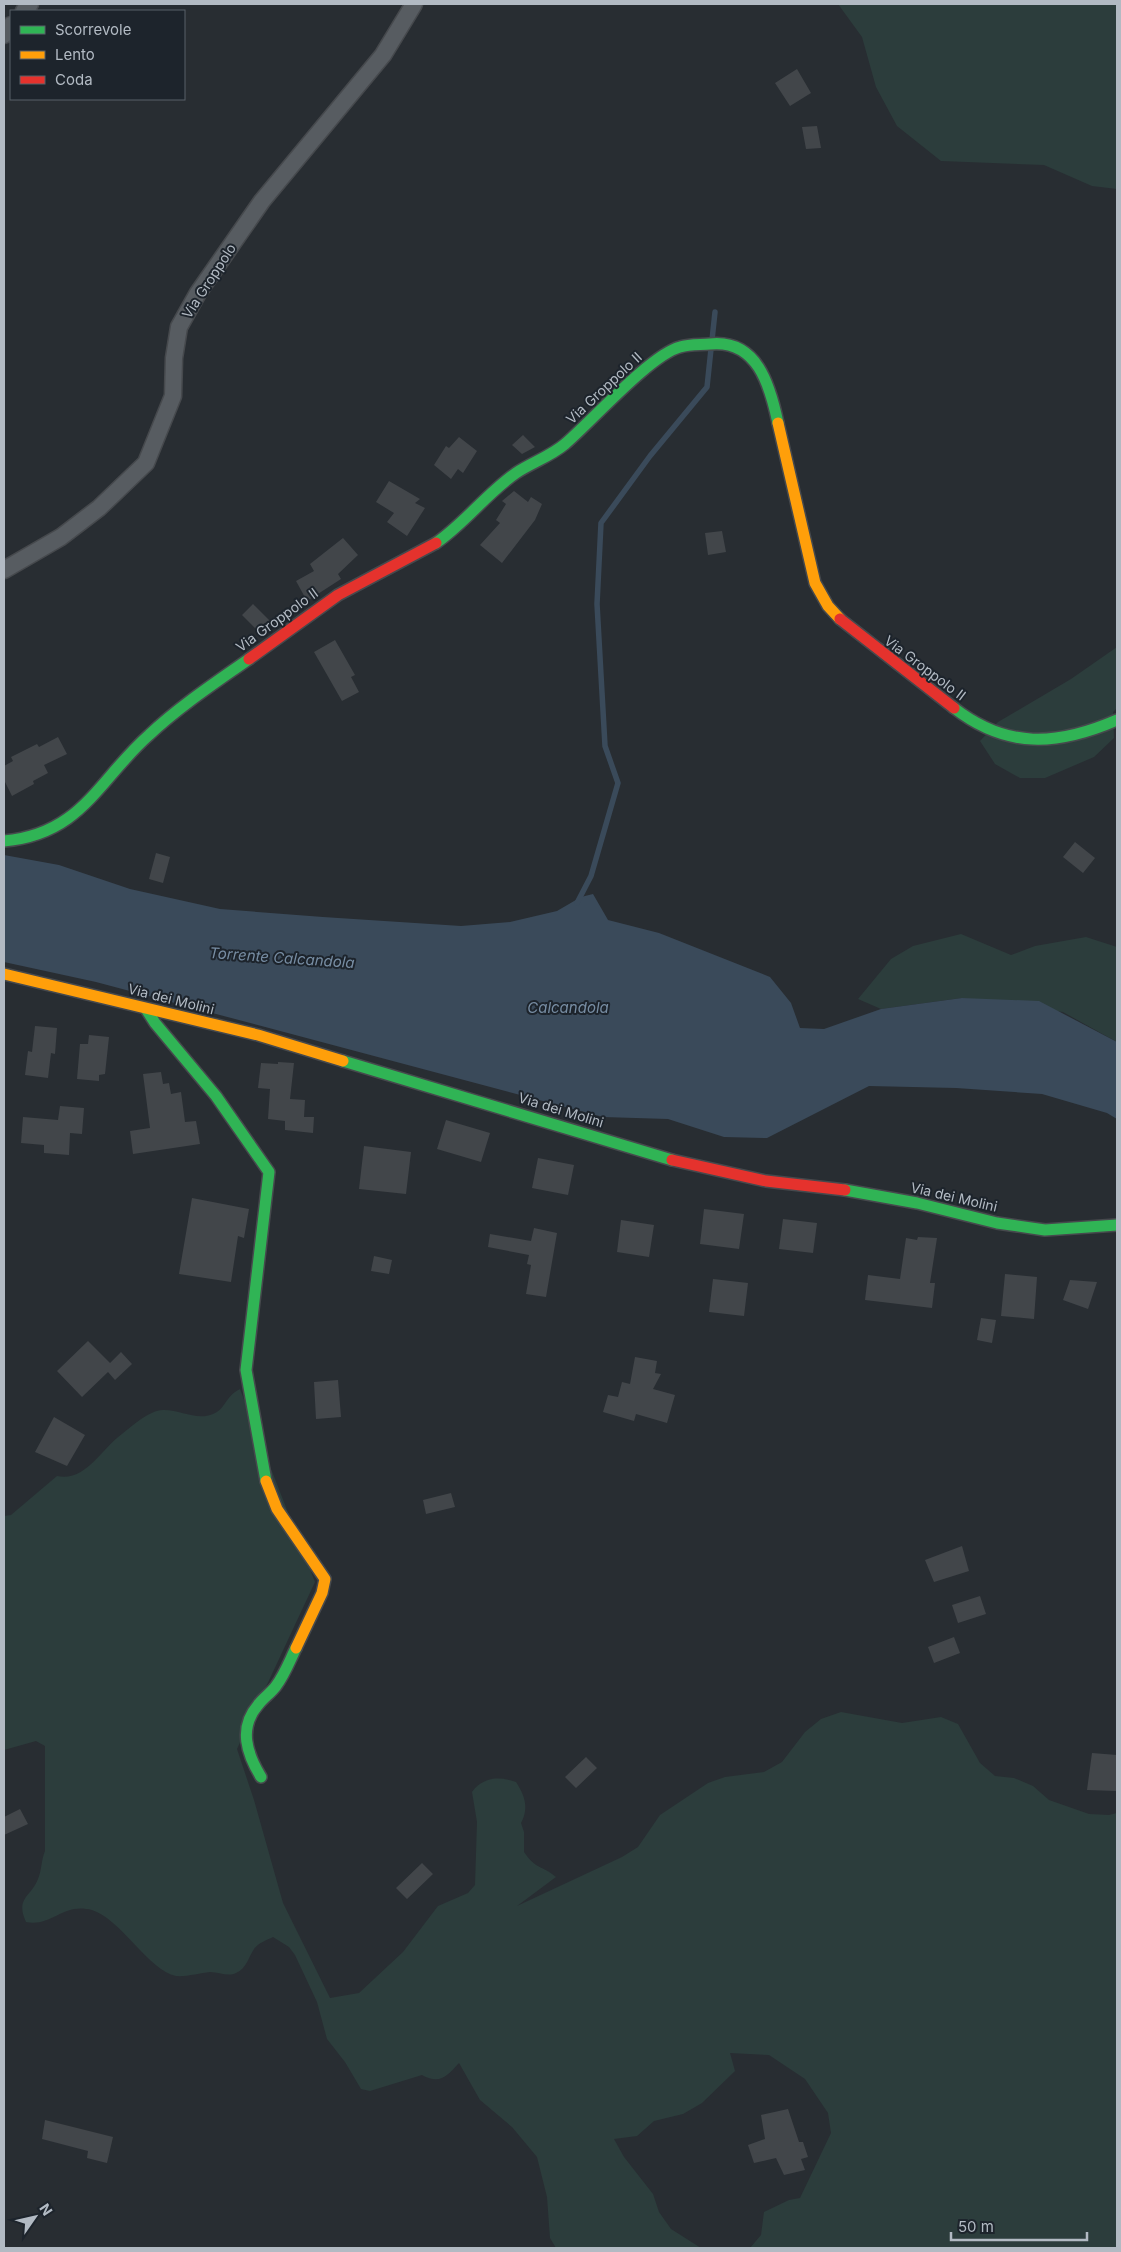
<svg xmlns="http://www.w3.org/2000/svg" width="1121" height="2252" viewBox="0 0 1121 2252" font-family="Inter,sans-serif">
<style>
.green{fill:#2c3d3c}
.water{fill:#3a4a5a}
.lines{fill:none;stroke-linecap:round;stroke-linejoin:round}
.stream{stroke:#3a4a5a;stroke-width:5.5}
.building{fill:#42464a}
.street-casing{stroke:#46494d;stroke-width:19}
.fast-casing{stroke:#46494d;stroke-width:14}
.slow-casing{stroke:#46494d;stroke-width:14}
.jam-casing{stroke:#46494d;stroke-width:14}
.street{stroke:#575c61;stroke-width:16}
.fast{stroke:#30b455;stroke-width:11}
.slow{stroke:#ff9f0a;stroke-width:11}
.jam{stroke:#e5322d;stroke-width:11}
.labels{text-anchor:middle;stroke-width:4;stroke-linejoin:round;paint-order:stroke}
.street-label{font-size:14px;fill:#b2bac3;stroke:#1d242c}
.water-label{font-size:15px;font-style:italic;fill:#778da3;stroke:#1d242c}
</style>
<rect width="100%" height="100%" fill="#282d32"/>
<path class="green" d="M838,4H1117V189L1092,186L1044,165L941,161L897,126L876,87L862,37Z
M1117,647V708L1113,712L1114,738L1094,757L1045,778H1020L995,764L980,741L998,722L1071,679Z
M961,934L1011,955L1035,946L1086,937L1117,947V1042L1063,1012L962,998L881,1009L858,999L891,959L913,946Z
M240,1389L315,1582L237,1749L254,1800L283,1903L330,1998L359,1993L403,1952L438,1906L468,1893L475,1885L477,1822L472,1792C483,1777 499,1776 516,1782C525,1796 529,1808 521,1823L524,1832V1852C536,1870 542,1865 556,1877L517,1906L622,1857L638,1847L660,1815L708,1783L725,1777L764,1772L782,1762L805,1732L821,1719L841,1712L902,1723L941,1717L958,1724L980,1763L995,1776L1014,1778L1033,1786L1049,1800L1089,1814L1109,1815L1117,1813V2248H750L761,2235L764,2212L789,2200L800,2198L831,2133L828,2113L805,2079L769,2055L730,2053L735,2071L702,2103L683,2114L654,2121L637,2136L614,2139L624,2157L653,2194L659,2212L671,2229L701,2248H556L550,2238L547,2197L537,2157L512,2127L480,2100L459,2063C447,2076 440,2085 422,2075L370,2091L361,2089L345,2062L327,2039L317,2002L295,1955L289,1947L273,1937C267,1940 258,1943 254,1949C248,1958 247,1968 236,1973C228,1977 219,1972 210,1972C200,1973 186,1977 176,1976C149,1971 121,1919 92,1910C63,1902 52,1927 26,1922C15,1898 31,1897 38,1879C42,1870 41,1860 45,1851V1746L36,1741L4,1750V1516L11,1515L57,1476C86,1482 101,1449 122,1434C132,1426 151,1409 164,1410C181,1410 197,1421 213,1414C226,1409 225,1396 240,1389Z"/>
<path class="water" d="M4,855L59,865L130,889L220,909L323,917L461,926L510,922L557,911L581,897L593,894L608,920L659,933L770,977L791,1003L800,1028L824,1029L881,1009L962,998L1039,1001L1117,1042V1119L1107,1113L1042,1094L956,1088L869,1086L767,1138L724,1137L668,1119L603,1117L96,982L4,962Z"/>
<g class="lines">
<path class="stream" d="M712,340L715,312
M577,903L591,876L618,783L605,746L597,604L601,523L650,456L707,387L711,349"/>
</g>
<path class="building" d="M797,69L811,93L790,106L775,83Z
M817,126L821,148L806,149L802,127Z
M523,435L535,447L522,454L512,445Z
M459,437L477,451L463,473L458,469L451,479L434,465L446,446L449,448Z
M389,481L420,499L415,503L425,508L407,536L387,522L394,513L376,502Z
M514,491L528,502L531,497L542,504L535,520L502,563L480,545L500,523L496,520L506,504L502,501Z
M722,531L726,552L708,555L705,533Z
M343,538L358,555L338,574L341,579L307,601L296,581L314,571L310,564Z
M253,604L270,621L272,618L277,623L261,634L242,615Z
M335,640L355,675L351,677L359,692L342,701L314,652Z
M58,737L67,754L44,765L48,773L33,781L34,784L12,796L4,780V766L13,761L11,757L37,744L39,747Z
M1075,842L1095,858L1083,873L1063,857Z
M156,853L170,857L163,883L149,879Z
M35,1026L57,1028L55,1054L51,1053L48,1078L25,1075L28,1051L32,1052Z
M89,1035L109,1037L105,1074L99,1075V1081L77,1079L80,1044H88Z
M278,1062L294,1063L290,1099L305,1100L304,1117H314L313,1133L285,1130V1121L268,1119L270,1089L258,1088L261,1063L278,1064Z
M161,1072L163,1084L169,1083L171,1094L181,1092L185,1122L196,1121L200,1144L133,1154L130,1131L150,1128L143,1074Z
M60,1106L84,1108L82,1134L70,1133L69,1155L44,1153V1145L21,1143L23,1117L58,1120Z
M446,1120L490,1133L481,1162L437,1149Z
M364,1146L411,1152L406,1194L359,1189Z
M538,1158L574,1165L568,1195L532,1188Z
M192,1198L249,1209L244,1238L238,1236L231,1282L179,1274Z
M704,1209L744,1214L739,1249L700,1244Z
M783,1219L817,1223L813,1253L779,1249Z
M621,1220L654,1225L649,1257L617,1252Z
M534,1228L557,1233L546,1297L526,1294L531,1265L527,1264L529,1255L488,1247L490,1234L531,1241Z
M918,1237L937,1238L930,1283H935L932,1308L865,1300L868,1275L900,1279L906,1238L917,1240Z
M374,1256L392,1260L389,1274L371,1271Z
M1005,1274L1037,1277L1034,1319L1001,1316Z
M713,1279L748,1283L744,1316L709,1312Z
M1070,1280L1097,1282L1088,1309L1063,1300Z
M981,1318L996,1320L992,1343L977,1340Z
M88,1341L110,1363L121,1352L132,1364L115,1380L108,1372L82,1397L57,1371Z
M635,1357L657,1361L655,1373L661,1374L653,1389L675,1395L667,1423L636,1414L634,1421L603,1412L608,1395L618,1397L622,1382L630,1384Z
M338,1380L341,1417L316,1419L314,1382Z
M54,1417L85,1435L67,1466L35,1452Z
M451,1493L455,1507L426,1514L423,1500Z
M962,1546L969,1571L934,1582L925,1560Z
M980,1596L986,1614L958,1623L952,1605Z
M954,1637L960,1653L934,1663L928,1647Z
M1092,1753L1117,1755V1791L1087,1790Z
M586,1757L597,1768L576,1788L565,1777Z
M20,1809L28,1824L4,1835V1817Z
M422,1863L433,1874L407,1899L396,1888Z
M788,2109L799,2142H803L808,2157L801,2159L805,2170L784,2175L776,2158L754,2163L748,2145L765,2139L761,2115Z
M45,2120L113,2137L107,2163L87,2158L88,2151L42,2139Z"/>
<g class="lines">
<g class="street-casing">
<path id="street" d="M24,11L30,4
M4,35L11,25
M4,570L61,537L99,508L146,463L173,396L174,358L179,327L198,293L262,201L383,55L414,4"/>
</g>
<g class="fast-casing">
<path id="fast" d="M436,543C465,523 487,493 516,473C531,463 551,456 565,444C591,422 650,355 680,347C690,344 701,345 710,344C757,339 770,385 778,423
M954,708C1007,749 1057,746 1117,720
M4,841C82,834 98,780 149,735C180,706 215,683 249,659
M146,1009L155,1023L216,1096L269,1172L246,1370L266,1481
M343,1061L672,1160
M845,1190L917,1203L997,1223L1045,1230L1117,1225
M261,1777C247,1754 238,1728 258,1705C263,1698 271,1693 276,1686C285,1674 290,1660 296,1648"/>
</g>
<g class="slow-casing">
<path id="slow" d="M778,423L815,583L828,606L840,619
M4,974L258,1035L343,1061
M266,1481L277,1509L325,1579L322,1593L296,1648"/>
</g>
<g class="jam-casing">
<path id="jam" d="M840,619L954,708
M249,659L338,595L436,543
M672,1160L766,1181L845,1190"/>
</g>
<use href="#street" class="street"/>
<use href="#fast" class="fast"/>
<use href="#slow" class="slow"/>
<use href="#jam" class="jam"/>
</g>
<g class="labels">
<g class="street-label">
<text transform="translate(209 281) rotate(-57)" y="5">Via Groppolo</text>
<text transform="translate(604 388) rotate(-43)" y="5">Via Groppolo II</text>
<text transform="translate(277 620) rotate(-36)" y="5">Via Groppolo II</text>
<text transform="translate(925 668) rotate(37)" y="5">Via Groppolo II</text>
<text transform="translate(171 999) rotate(14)" y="5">Via dei Molini</text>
<text transform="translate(561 1110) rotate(17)" y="5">Via dei Molini</text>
<text transform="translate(954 1197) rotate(13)" y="5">Via dei Molini</text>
</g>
<g class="water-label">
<text transform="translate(282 958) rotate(4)" y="5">Torrente Calcandola</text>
<text x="568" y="1013">Calcandola</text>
</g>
</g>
<rect width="1121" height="2252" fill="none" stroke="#b2bac3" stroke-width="10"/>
<rect x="10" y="10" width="175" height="90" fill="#1d242c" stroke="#596068"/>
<rect x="20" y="26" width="25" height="8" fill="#30b455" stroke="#596068"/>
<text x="55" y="35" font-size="15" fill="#b2bac3">Scorrevole</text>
<rect x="20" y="51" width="25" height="8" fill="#ff9f0a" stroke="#596068"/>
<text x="55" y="60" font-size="15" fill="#b2bac3">Lento</text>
<rect x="20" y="76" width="25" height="8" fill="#e5322d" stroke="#596068"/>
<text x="55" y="85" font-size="15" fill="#b2bac3">Coda</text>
<g transform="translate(35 2217) rotate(56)" stroke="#1d242c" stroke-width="4" paint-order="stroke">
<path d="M0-4L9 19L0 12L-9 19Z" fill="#b2bac3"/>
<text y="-8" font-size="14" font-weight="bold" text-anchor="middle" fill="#b2bac3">N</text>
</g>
<path d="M951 2232v8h136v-8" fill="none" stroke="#b2bac3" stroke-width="2.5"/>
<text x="958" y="2232" font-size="15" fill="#b2bac3" stroke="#1d242c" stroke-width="4" paint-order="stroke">50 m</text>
</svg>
